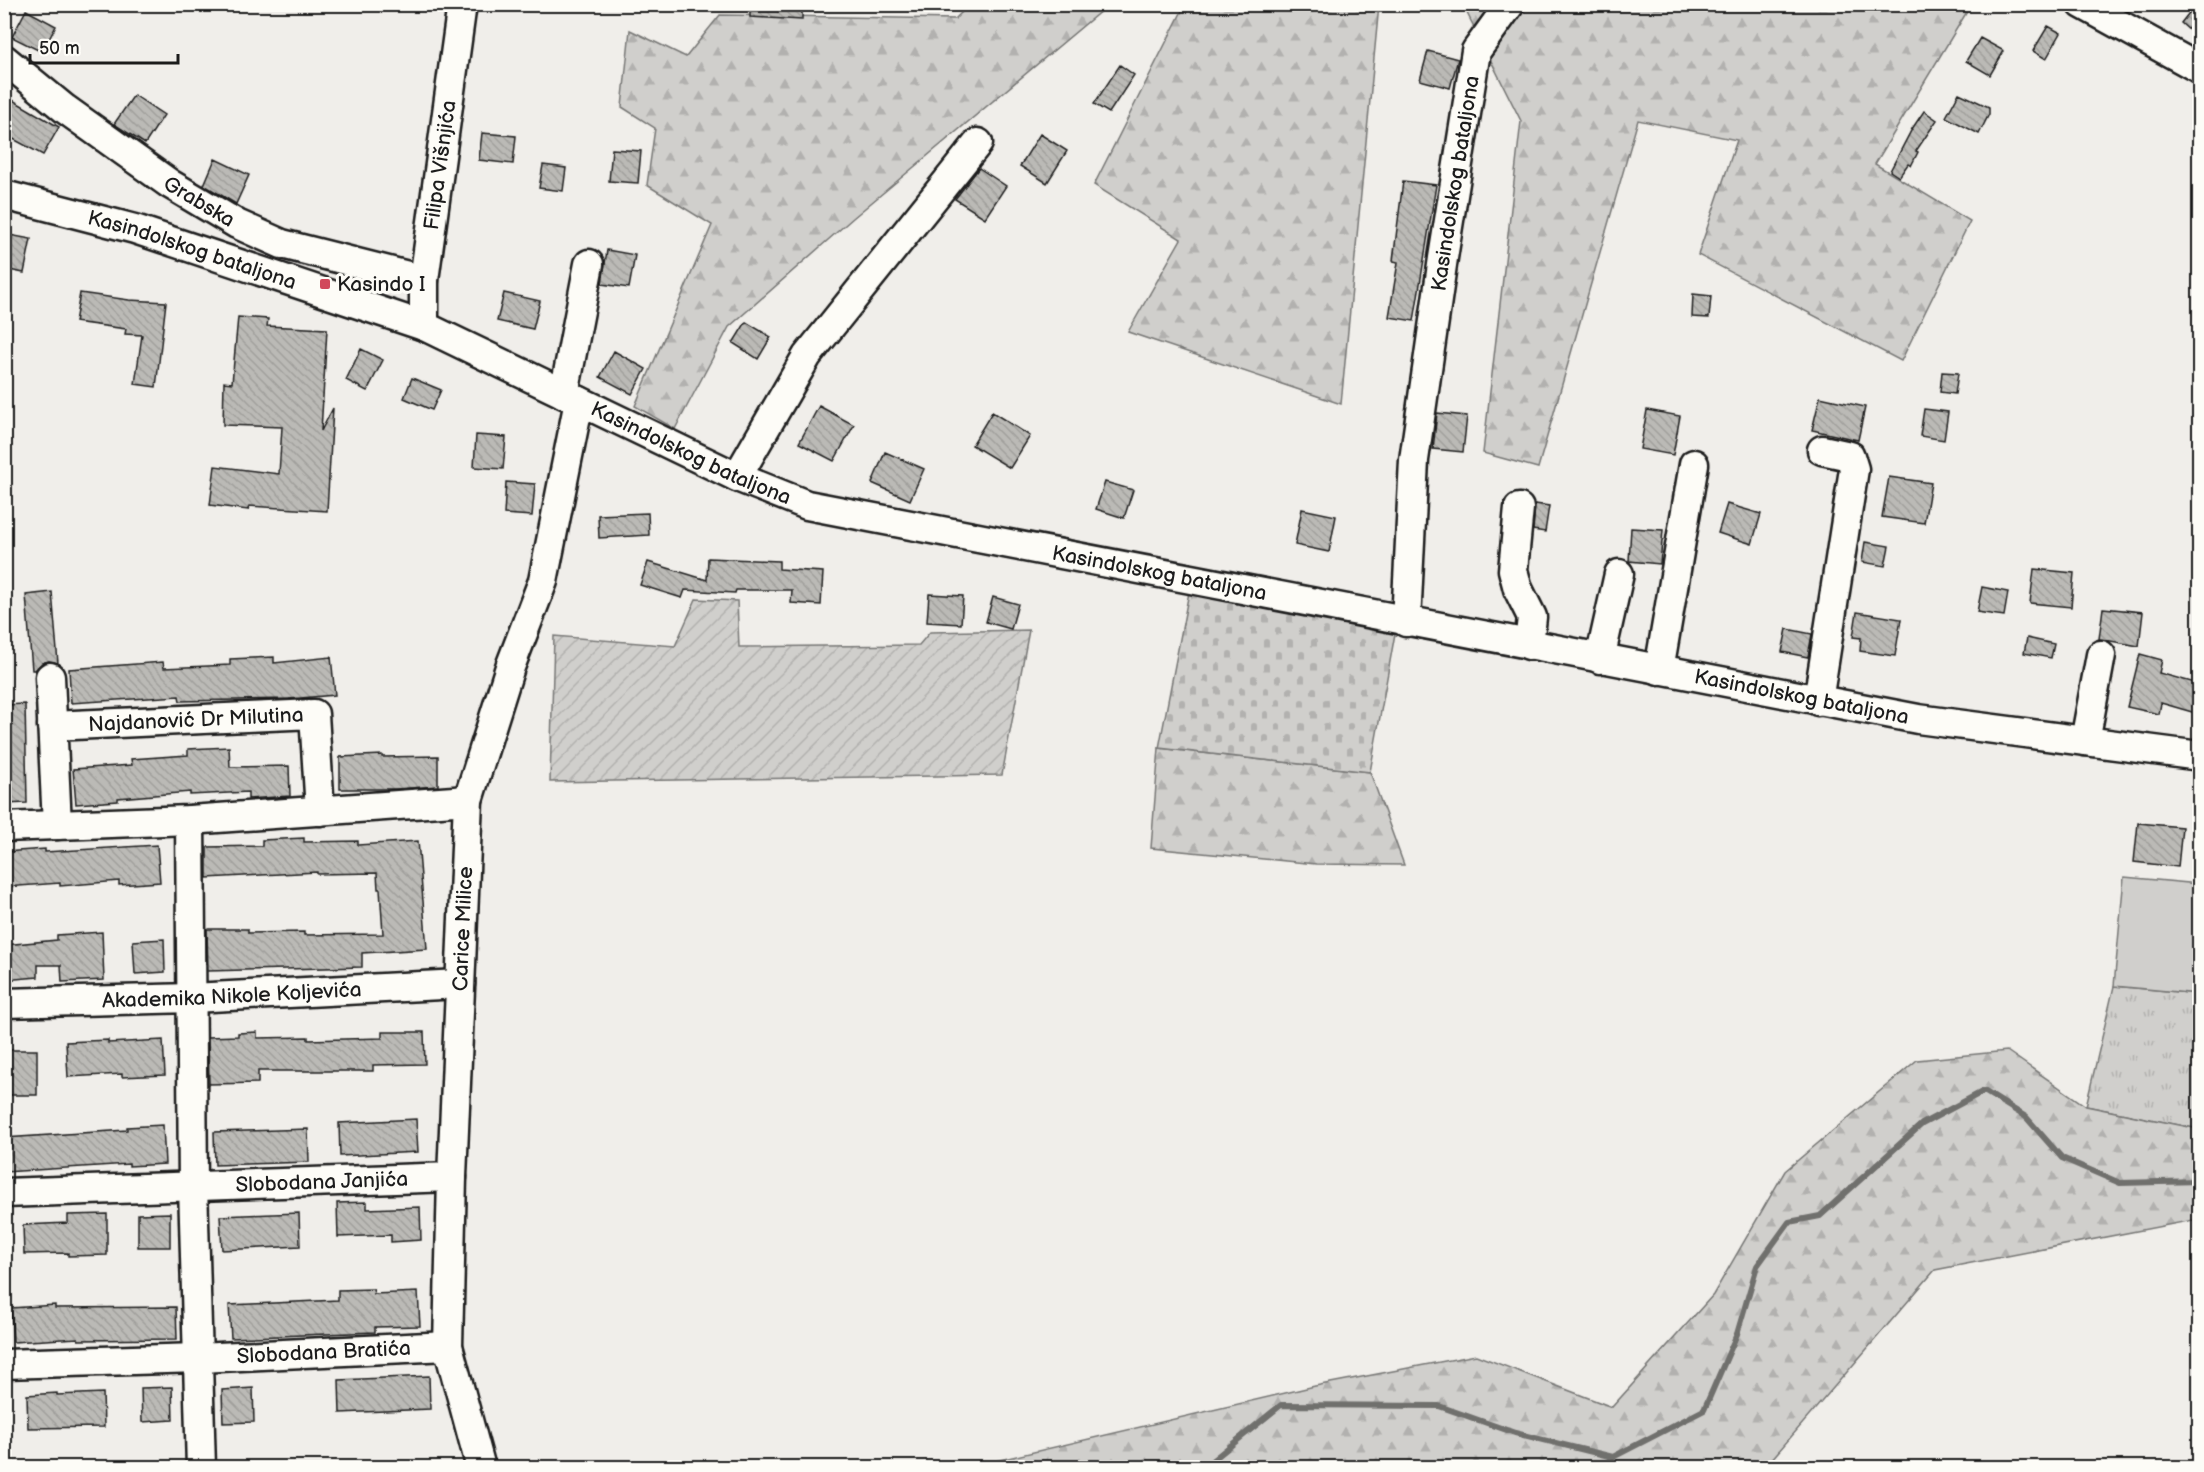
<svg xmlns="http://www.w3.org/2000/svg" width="2204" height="1472" viewBox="0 0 2204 1472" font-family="'Balsamiq Sans',sans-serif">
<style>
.grass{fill:url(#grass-tufts);stroke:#767674;stroke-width:1.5}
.forest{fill:url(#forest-firs);stroke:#767674;stroke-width:1.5}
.cemetery{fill:url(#cemetery-stones);stroke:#767674;stroke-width:1.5}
.garden{fill:url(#garden-furrows);stroke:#767674;stroke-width:1.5}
.pitch{fill:#d0cfcc;stroke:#767674;stroke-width:1.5}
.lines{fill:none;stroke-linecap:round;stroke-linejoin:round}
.stream{stroke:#706f6d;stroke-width:6}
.building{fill:url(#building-back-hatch);stroke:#1c1c1c;stroke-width:1.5}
.minor-casing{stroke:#1c1c1c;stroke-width:33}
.minor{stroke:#fdfcf7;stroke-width:28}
.poi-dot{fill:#d1495b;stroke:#fdfcf7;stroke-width:2}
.labels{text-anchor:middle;stroke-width:6;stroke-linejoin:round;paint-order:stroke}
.street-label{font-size:21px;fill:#1c1c1c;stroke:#fdfcf7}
.poi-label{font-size:21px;fill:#1c1c1c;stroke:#fdfcf7;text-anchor:start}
</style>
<defs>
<pattern id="grass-tufts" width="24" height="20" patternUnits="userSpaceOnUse" patternTransform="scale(1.5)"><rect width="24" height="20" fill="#d0cfcc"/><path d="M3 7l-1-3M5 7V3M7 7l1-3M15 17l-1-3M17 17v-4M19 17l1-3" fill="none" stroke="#b2b1af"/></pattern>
<pattern id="forest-firs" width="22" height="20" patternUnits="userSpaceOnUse" patternTransform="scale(1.5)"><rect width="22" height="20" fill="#d0cfcc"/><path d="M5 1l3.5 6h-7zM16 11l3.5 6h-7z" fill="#b2b1af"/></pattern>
<pattern id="cemetery-stones" width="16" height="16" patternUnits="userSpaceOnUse" patternTransform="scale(1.5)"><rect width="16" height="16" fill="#d0cfcc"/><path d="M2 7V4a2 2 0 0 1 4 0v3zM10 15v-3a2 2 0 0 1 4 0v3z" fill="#b2b1af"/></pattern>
<pattern id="garden-furrows" width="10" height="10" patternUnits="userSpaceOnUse" patternTransform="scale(1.5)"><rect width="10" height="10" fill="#d0cfcc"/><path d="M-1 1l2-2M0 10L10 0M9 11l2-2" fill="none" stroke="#b2b1af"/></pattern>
<pattern id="building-back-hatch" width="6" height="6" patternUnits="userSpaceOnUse" patternTransform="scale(1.5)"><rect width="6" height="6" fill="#bbbab6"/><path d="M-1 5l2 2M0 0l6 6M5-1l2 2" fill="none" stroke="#a09f9c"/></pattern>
</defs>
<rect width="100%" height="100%" fill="#f0eeea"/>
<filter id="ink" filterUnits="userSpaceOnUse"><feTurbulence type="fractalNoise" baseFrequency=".0167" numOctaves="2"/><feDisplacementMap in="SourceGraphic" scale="12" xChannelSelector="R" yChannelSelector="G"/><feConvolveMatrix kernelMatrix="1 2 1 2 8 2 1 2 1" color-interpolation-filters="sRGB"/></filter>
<g filter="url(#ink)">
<path class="grass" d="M2114,986L2199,994V1129L2086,1106Z"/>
<path class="forest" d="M969,5H1108L853,218L729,327L675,429L635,406L712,225L647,185L655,128L622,107L630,30L686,57L720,15L955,19Z
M1185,5H1379L1341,404L1128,332L1181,239L1094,185Z
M1463,5H1971L1875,164L1970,221L1901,361L1698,255L1737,140L1638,120L1538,468L1483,453L1521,121Z
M1159,748L1370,772L1404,865L1316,864L1151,848Z
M2007,1051L2086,1106L2199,1129V1219L1935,1270L1765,1467H970L1315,1386L1476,1355L1612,1407L1713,1295L1785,1171L1917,1060Z"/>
<path class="cemetery" d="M1190,587L1396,628L1370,772L1159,748Z"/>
<path class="garden" d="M696,599L737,601L739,647L919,645L930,632L1029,630L1002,775L550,782L554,636L675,646Z"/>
<path class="pitch" d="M2124,877L2199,884V994L2114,986Z"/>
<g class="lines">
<path class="stream" d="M1203,1468L1281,1405L1439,1406L1515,1433L1613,1457L1704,1410L1737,1334L1757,1266L1789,1222L1820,1216L1922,1124L1984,1091L2026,1117L2062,1158L2120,1183L2200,1181"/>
</g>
<path class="building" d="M750,4H802V20L750,17Z
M2196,4H2199V39L2181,23Z
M26,10L56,26L42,52L12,37Z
M2048,26L2061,33L2046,59L2033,51Z
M1980,38L2004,51L1990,75L1966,61Z
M1428,51L1458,59L1450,88L1420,80Z
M1120,65L1134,75L1109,113L1094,104Z
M1959,93L1989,107V114L1979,134L1946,117Z
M4,95L59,127L43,155L4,134Z
M134,95L164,115L145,144L114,124Z
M1924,111L1937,120L1916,151L1918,152L1911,166L1908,164L1899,177L1890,171L1912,129Z
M482,133L516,136L513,164L479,160Z
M1040,134L1067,151L1047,183L1020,166Z
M612,149L641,151L638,183L609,181Z
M215,159L249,175L236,204L204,185Z
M543,165L566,168L563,191L539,188Z
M979,168L1006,186L985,218L955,199Z
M1403,181L1436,185L1414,321L1389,317L1398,262L1393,261Z
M4,234L31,239L24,273L4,269Z
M607,250L635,255L629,288L602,284Z
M80,293L129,300L166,302L156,387L135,384L142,335L125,334L126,329L75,322Z
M504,293L540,301L533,329L497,321Z
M1693,294L1711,296L1709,318L1692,317Z
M238,317L268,319L267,326L327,329L321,431L333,408L327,511L249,506L248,510L210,505L215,466L279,474L282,427L223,425L224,382L232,383Z
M746,322L771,337L758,359L733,343Z
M361,349L383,360L367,391L346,380Z
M614,351L646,369L632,394L600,377Z
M1942,372L1958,373L1955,394L1940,392Z
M412,378L441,390L432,410L404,398Z
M1820,397L1865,407L1858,440L1812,430Z
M819,406L854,425L834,461L799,443Z
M1924,409L1948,412L1944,440L1920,436Z
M1647,410L1680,416L1673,455L1640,449Z
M992,412L1030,436L1010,468L972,445Z
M1437,413L1467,416L1463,452L1433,449Z
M476,435L506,437L503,469L474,467Z
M885,452L924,469L910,500L872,483Z
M1889,477L1931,483L1924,523L1882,517Z
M506,482L535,484L532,516L504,514Z
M1105,482L1133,490L1124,518L1096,509Z
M1535,504L1549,506L1545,532L1533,530Z
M1727,504L1761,514L1752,544L1718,533Z
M1302,509L1336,516L1329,552L1295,545Z
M648,513L649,535L599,538L598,515Z
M1631,528L1663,530L1660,564L1629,561Z
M1865,542L1889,546L1885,566L1862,562Z
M708,558L779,561V569L823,572L821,605L791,603L792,590H736L735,593L685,590L682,598L640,585L648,562L707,580Z
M2034,569L2074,573L2071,607L2030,603Z
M1982,587L2008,592L2004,616L1977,612Z
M52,592L58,663L49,661L42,663L35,670H32L26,595Z
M929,594L963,596L961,624L927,622Z
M993,597L1018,604L1011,629L986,622Z
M2103,608L2143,612L2139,646L2099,639Z
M1857,612L1901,619L1895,656L1860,651L1861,638L1853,637Z
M1787,629L1812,634L1808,657L1782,652Z
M2027,638L2054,644L2051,658L2024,653Z
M2140,654L2162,660L2159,673L2199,684V714L2161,703L2159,714L2127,707Z
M274,657V663L331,657L335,695L289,699L180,701L179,696L71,703L69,669L163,662L164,668L230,665V659Z
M25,704L27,803L4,804V705Z
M229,747L230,767L289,766L290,796L248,799V792L190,795V792L118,798V801L76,804L73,769L132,765L131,759L188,755V749Z
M382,755V757L438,756V786L396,789H340V757Z
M2138,823L2182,827L2178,867L2134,862Z
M304,838V842L358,841V845L418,841L427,949L362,953V967L208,971L207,929H248V933L304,932V935L383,934L380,889H378L377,873L317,874V872L207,878V847L262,846V840Z
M157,845L160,882L119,885V881L60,886V883L5,887L4,852L45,849V852Z
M102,932L104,980L62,982L61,965H38V977L4,980V945L57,940V935Z
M164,939L165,972L135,974L133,941Z
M257,1032V1038L308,1037V1040L382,1038V1032H424L425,1064L373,1065V1071H258V1083L209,1084L208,1037L238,1036V1033Z
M108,1040V1043L163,1040L165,1075L122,1077V1074L68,1077L66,1042Z
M4,1050H37V1095H4Z
M416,1119L418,1152L340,1156L339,1123Z
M163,1125L165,1164L129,1166V1164L4,1172V1138L127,1130V1127Z
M308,1129L309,1162L215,1165L214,1132Z
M367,1202V1209L420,1207L421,1240L391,1242V1235L338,1237L337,1203Z
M170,1213V1247H138V1214Z
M299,1213L300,1246L222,1250L220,1216Z
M107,1214V1255L68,1256V1253L24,1254L23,1225L68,1223V1215Z
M373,1289L374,1294L418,1292L420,1326L375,1327V1332L231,1338L229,1305L338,1300V1290Z
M55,1305V1308L176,1307L177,1339L78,1340V1338L13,1342L11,1308Z
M429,1376L430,1409L340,1413L339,1380Z
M172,1387L173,1420L142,1422L141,1388Z
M253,1388L254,1422L223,1423L222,1390Z
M57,1393V1395L103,1393L104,1427L28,1428L27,1395Z"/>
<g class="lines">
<g class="minor-casing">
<g id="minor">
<path d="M2082,4L2200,69"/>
<path id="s1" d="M4,59L65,109L170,184L237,224L282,244L424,280"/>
<path id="s2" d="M4,195L135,229L424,326L737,477L807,505L1918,719L2200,756"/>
<path id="s3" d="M424,326V280L462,4"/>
<path d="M564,394L589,264"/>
<path d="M737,477L807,356L978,143"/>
<path d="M1519,508L1513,570L1518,589L1532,617L1529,645"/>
<path id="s4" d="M1406,622L1414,460L1443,258L1476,51L1510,4"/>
<path d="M1600,659L1619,574"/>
<path d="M1659,670L1694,464"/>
<path d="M50,677L57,825"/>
<path d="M1818,701L1854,469L1850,456L1822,450"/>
<path id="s5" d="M52,726L314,714L320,811"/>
<path d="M2085,741L2101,655"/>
<path d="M190,820L193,1185L201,1468"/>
<path d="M4,827L190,820L468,800"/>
<path id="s6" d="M4,1003L192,998L460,984"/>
<path id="s7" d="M4,1193L452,1177"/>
<path id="s8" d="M4,1364L198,1358L448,1346"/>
<path id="s9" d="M481,1468L448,1346L452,1177L468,800L510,667L543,581L579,401"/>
</g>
</g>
<use href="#minor" class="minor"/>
</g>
</g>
<rect class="poi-dot" x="319" y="278" width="12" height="12" rx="3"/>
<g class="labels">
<g class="street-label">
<text dy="7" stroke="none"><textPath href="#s3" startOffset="162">Filipa Višnjića</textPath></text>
<text dy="7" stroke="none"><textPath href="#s4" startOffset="442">Kasindolskog bataljona</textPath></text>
<text dy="7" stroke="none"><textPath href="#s1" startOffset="242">Grabska</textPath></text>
<text dy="7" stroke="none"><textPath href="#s2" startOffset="196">Kasindolskog bataljona</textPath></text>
<text dy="7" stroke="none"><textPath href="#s2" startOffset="736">Kasindolskog bataljona</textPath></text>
<text dy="7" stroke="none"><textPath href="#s2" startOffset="1222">Kasindolskog bataljona</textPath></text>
<text dy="7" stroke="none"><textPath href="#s2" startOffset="1876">Kasindolskog bataljona</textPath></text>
<text dy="7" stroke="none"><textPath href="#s5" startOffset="144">Najdanović Dr Milutina</textPath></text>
<text dy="7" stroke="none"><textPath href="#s9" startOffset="544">Carice Milice</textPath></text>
<text dy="7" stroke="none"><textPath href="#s6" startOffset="228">Akademika Nikole Koljevića</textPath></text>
<text dy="7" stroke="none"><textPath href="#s7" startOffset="318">Slobodana Janjića</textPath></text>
<text dy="7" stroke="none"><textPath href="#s8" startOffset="320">Slobodana Bratića</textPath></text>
</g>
<g class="poi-label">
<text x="337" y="291">Kasindo I</text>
</g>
</g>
<rect width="2204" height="1472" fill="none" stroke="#fdfcf7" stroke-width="24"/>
<rect x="12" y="12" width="2180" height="1448" fill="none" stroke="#1c1c1c" stroke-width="2" filter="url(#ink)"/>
<path d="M30 54v9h148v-9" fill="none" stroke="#1c1c1c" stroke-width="3"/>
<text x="39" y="54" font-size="18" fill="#1c1c1c" stroke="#fdfcf7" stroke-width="4.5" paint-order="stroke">50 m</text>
</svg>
